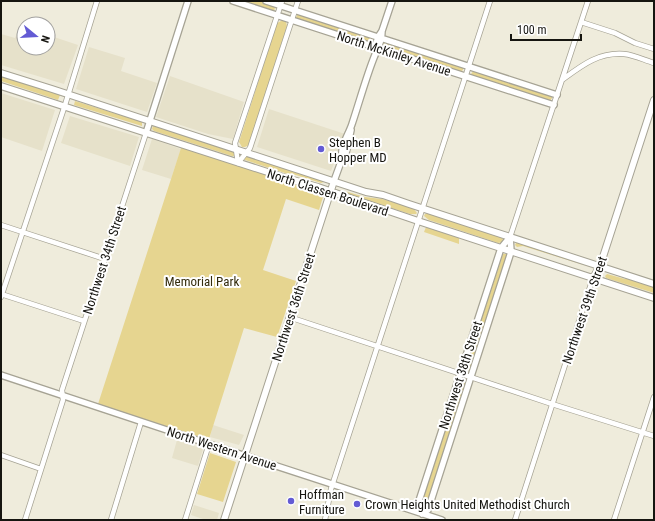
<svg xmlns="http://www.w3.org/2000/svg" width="655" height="521" viewBox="0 0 655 521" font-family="'Roboto Condensed',sans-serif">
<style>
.built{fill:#e6e1ca}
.green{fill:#e6d590}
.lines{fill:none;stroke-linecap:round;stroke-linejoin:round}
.minor-casing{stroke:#a6a394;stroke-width:6}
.tertiary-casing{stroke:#a6a394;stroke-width:8}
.secondary-casing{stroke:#a6a394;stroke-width:8}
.minor{stroke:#fff;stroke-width:4.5}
.tertiary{stroke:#fff;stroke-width:5.5}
.secondary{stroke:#fff;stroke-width:6}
.poi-dot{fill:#635bd4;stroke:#fff;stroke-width:1.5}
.labels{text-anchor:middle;stroke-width:4;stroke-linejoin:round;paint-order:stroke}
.street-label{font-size:13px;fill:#161510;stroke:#fff}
.poi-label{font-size:13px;fill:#161510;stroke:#fff;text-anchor:start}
.park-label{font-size:13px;fill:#342c0d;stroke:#fff}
</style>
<rect width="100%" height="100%" fill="#efecdc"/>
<path class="built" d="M20,26L24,27V48H48V35L78,45L64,84L1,65V34L15,38Z
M89,47L125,58L121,71L157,83L147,112L76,89Z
M170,76L244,102L233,139L208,134L156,117Z
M1,93L55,110L42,151L1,137Z
M269,109L345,134L331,171L257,147Z
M70,116L139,137L130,166L61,143Z
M152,139L181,149L171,179L142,170Z
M213,425L244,435L239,445L210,437Z
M177,440L203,449L198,466L172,458Z
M194,505L219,513L217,520H206L191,515Z"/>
<path class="green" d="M240,1H260L273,5L275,9L273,11Z
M298,14L371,37L372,41L370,43L298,20L296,17Z
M283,20L286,22L287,26L249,145L245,147H242L239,142L277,23Z
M385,42L463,67V70L460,72L384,48L383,45Z
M474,70L552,96V98L550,101H549L473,76L471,74Z
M1,76L60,95L58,100L1,81Z
M75,101L142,122V126L74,105Z
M153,126L234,151L236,153L235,156H232L154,131L152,129Z
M183,147L309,188L321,193L323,197L319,210L286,199L263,270L296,281L277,337L244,328L209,439L179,431L98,404L171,179L181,148Z
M245,156L324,181V182L321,183L296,175L288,174L245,160L244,159Z
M341,190L365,197L382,199L413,208L417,213L416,214H410L348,194L341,191Z
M425,214H430L501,237L504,241L503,242L498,243L429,220L424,216Z
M426,227L459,238V244L424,232Z
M516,243H520L590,267L523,246L517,247L515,245Z
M503,254H506L508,256L471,369L468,370L466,366Z
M607,274L625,279H631L654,286V293L606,278L605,276Z
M465,380L467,383L426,508L423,510L421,509V505L461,382Z
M210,453L236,462L223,502L197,494Z"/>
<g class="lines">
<g class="minor-casing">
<path id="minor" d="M581,22L615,33L635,43L654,49
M562,80C581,66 598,52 624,54C634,55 644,60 654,63
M238,163L250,148L298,1
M238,163L235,143L282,1
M1,225L105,259
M510,237L588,1
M1,294L84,321
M1,297L65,105L97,1
M289,317L552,404L654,436
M1,455L41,469
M25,520L63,400L62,390L146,133
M111,520L141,422
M185,520L209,444
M325,520L331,489L490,1
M515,520L593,278
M614,520L654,397"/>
</g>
<g class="tertiary-casing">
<path id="tertiary" d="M233,1L554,105
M266,1L557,95
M374,50L378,37L382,31L392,1
M146,133L188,1
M342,159C340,146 348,136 352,124C359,103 365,81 373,60C377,49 382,43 382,31
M334,181L342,159L346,153L351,130
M510,237L511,252L428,510L422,514L417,507L501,248Z
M1,375L209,444L442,520"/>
</g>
<g class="secondary-casing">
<path id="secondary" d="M1,73L52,89L366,192L383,195L409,204L654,284
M1,86L286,178L318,187L418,221L654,298
M593,278L600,266L654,100
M224,520L334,181"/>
</g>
<use href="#minor" class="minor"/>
<use href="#tertiary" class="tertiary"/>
<use href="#secondary" class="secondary"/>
</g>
<g class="poi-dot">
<circle cx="321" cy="149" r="4"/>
<circle cx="291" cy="501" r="4"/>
<circle cx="357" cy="504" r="4"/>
</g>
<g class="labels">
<g class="street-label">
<text transform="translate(394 53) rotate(18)" y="5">North McKinley Avenue</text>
<text transform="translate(328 192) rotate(18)" y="5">North Classen Boulevard</text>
<text transform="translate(104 260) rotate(-72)" y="5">Northwest 34th Street</text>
<text transform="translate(293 307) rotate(-72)" y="5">Northwest 36th Street</text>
<text transform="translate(584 310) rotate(-71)" y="5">Northwest 39th Street</text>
<text transform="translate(460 375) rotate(-72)" y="5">Northwest 38th Street</text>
<text transform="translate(222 448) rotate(18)" y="5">North Western Avenue</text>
</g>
<g class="poi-label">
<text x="329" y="147">Stephen B<tspan x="329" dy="15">Hopper MD</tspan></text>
<text x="299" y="499">Hoffman<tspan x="299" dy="15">Furniture</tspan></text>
<text x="365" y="509">Crown Heights United Methodist Church</text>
</g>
<g class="park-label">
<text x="202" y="286">Memorial Park</text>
</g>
</g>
<rect width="655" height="521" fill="none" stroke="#161510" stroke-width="4"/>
<g transform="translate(36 36) rotate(108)"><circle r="19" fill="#ffffff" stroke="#a2a19f"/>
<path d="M0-3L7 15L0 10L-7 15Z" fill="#635bd4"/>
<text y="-6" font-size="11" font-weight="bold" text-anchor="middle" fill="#161510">N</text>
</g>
<path d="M511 34v6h70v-6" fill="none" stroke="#161510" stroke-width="2"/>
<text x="517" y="34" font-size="12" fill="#161510" stroke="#ffffff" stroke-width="3" paint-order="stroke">100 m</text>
</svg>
